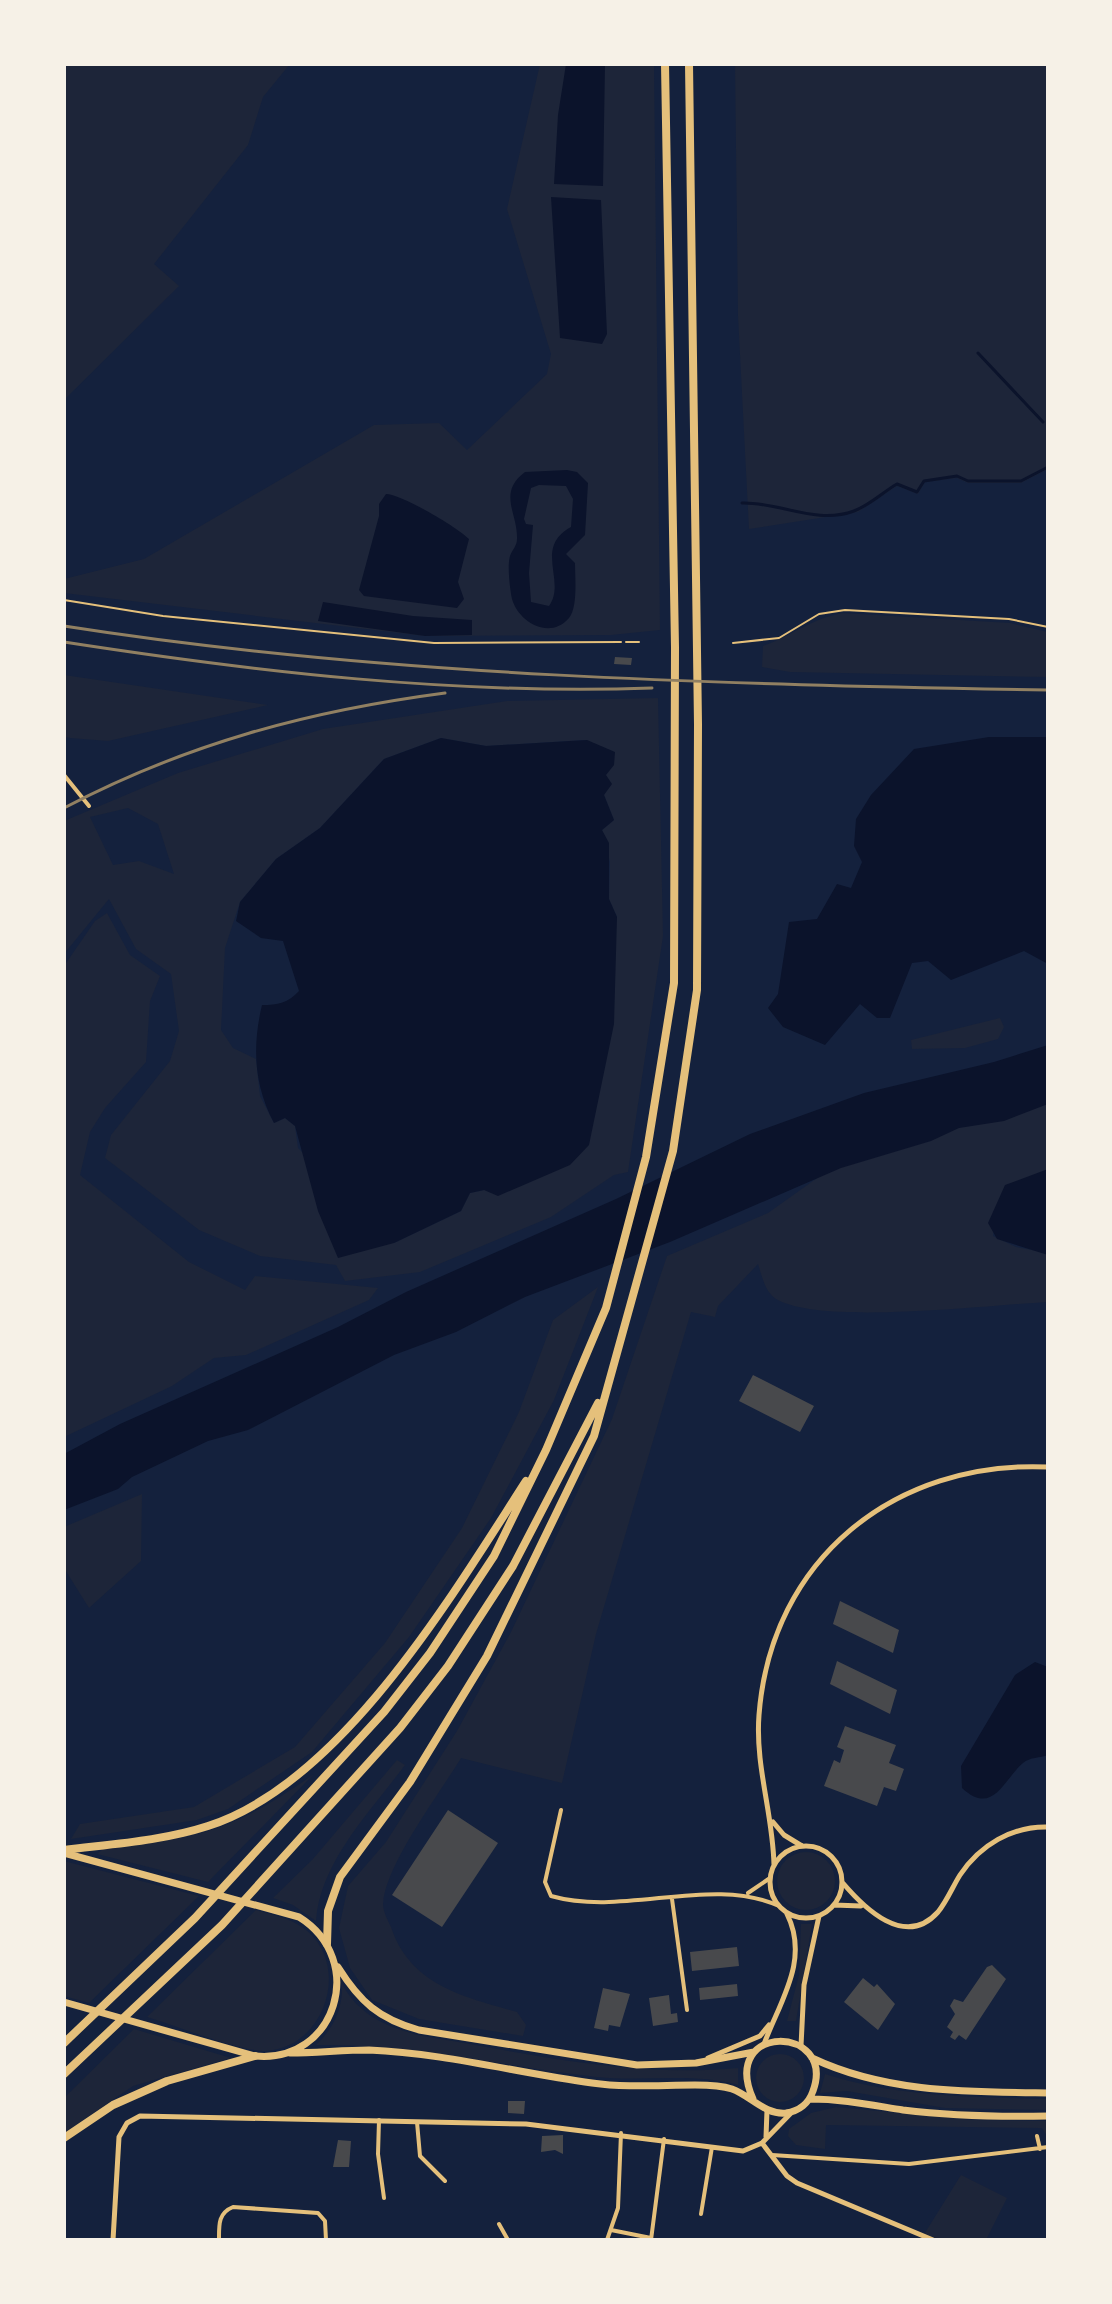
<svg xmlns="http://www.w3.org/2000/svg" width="1112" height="2304" viewBox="0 0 1112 2304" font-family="'Noto Sans',sans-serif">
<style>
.green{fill:#1d2539;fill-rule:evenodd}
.water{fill:#0b132b;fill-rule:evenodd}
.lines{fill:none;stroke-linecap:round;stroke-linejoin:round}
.stream{stroke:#0b132b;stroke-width:3}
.building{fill:#48494c}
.path{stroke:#e5c07b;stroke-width:2}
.service{stroke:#e5c07b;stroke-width:2}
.minor{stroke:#e5c07b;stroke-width:4}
.tertiary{stroke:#e5c07b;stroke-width:5}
.primary{stroke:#e5c07b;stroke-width:7}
.motorway{stroke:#e5c07b;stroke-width:8}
.rail{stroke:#918062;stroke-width:3}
</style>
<rect width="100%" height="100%" fill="#14213d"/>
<path class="green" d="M64,64H290L263,97L248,145L154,264L179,286L64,400Z
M540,64H654L660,630L611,635L425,636L64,593V579L144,559L374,425L439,423L467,450L547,374L551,354L507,209Z
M735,64H1048V469L1021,483H968L957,478L925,482L918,494L897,486L858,512L749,529L738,316Z
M843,613L1010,623L1048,632V677L790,672L762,667L763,646C791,636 813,618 843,613Z
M64,675L268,705L108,741L70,738L64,737Z
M658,698L663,936L628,1172L614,1175L551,1217L420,1272L345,1281L336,1265L260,1256L199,1230L105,1158L111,1135L170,1061L179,1031L171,974L136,949L109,899L64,954V821L178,773L323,729L507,701ZM441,738L486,746L586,740L606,775L604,795L614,820L602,830L610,862L609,899L617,917L484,1190L470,1193L461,1211L394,1243L298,1148L295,1126L285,1118L274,1123L260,1096L256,1059L233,1048L221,1030L225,948L240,902L276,859L320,828L384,759ZM128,808L158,824L174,874L139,861L113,865L90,817Z
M107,913L130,955L160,976L150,1001L146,1062L105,1108L90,1132L80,1175L189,1262L245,1290L255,1276L378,1288L369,1300L246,1355L214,1358L172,1386L64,1437V966L95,921Z
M1000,1018L1004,1027L998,1039L965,1048L912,1049L911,1040Z
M1048,1103V1170L994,1226L993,1236L1016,1247L1048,1253V1302C988,1305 825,1325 778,1300C765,1294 762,1276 758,1264L718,1306L715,1317L691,1312L596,1634L562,1783L461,1758C440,1793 385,1865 383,1904C383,1911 388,1921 391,1927C410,1985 464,1997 517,2012L526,2025L523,2036L419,2019L372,2000L350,1968L339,1928L348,1886L386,1842L457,1731L511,1632L612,1419L667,1256L768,1213L827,1171L957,1128Z
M598,1287L554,1400L491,1518L409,1637L312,1752L228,1809L197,1820L71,1839L80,1824L194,1807L295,1747L385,1643L462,1528L519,1412L553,1320Z
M142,1494L141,1561L89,1608L64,1568V1527Z
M397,1760L405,1765C371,1811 320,1862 316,1921L293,1905L273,1898L313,1859Z
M314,1774L208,1882L97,1854L105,1847C200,1840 236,1829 314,1774Z
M777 1881a29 29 0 1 1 58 0a29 29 0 1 1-58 0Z
M64,1861L199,1896L89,2003L64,1996Z
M256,1910C269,1914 285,1917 297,1924C354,1956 329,2047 266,2051C240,2052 175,2025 147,2017Z
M801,1924H812L796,2021H787L799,1975Z
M342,1984C359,2015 385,2026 418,2035C524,2053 630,2078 738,2068V2085C694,2072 643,2082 597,2077C503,2067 412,2043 316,2045C334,2028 343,2008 342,1984Z
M134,2029L231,2058L133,2086L64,2133V2098Z
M756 2078a24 24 0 1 1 48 0a24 24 0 1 1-48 0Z
M825,2074C896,2097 973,2097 1048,2099V2110L945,2108L847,2091L820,2093Z
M836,2107L974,2120L1048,2121V2138L1042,2128L826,2125L825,2149L796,2145L788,2136L789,2129L811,2113Z
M961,2175L1007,2198L986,2240H933L923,2236Z"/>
<path class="water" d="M566,64H605L603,186L554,184L558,115Z
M551,197L601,200L607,334L602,344L560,338Z
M567,470L577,472L588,483L585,535L566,554L575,563C575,577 578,607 569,618C549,641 518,621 512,599C510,589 507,566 510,556C512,550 517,546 517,539C518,513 497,493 525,472ZM539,485L566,486L573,499L571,527C533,548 567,581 549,606L531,602L529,573L533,525L526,524L524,519L531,488Z
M386,494C401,494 457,527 469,539L458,582L464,599L457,608L364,596L359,590L379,516V504Z
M323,602L413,616L472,620V635L425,636L318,621Z
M989,737H1048V964L1024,951L951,980L928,961L912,963L890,1018H877L860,1004L825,1045L783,1027L768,1008L778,994L789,922L817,919L837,884L851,888L862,862L854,846L856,819L871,795L914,749Z
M441,738L486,746L587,740L615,752L614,765L606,775L612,784L604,795L614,820L602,830L609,843V899L617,917L614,1024L589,1145L570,1165L498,1196L484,1190L470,1193L461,1211L394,1243L338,1258L318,1211L295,1126L285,1118L274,1123C254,1085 252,1047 262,1005C278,1005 288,1003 299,991L283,941L261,938L236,921L240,902L276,859L320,828L384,759Z
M1048,1045V1104L1004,1121L959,1128L931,1141L841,1168L670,1242L525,1297L456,1332L394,1355L248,1430L208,1441L132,1477L118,1489L64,1510V1454L120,1424L338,1327L406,1292L616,1199L750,1134L864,1093L994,1062Z
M1048,1169V1255L997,1239L988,1223L1005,1185Z
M1035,1662L1048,1667V1755C1040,1758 1030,1757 1023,1763C1004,1779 993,1817 962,1788L961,1766L1015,1675Z"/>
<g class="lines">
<path class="stream" d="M978,353L1043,422
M742,503C780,502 816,525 854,511C870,505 883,492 897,484L917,492L924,481L957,476L968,481H1021L1048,467"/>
</g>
<path class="building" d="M615,657L632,658L631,665L614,664Z
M753,1375L814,1406L800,1432L739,1401Z
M840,1601L899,1630L893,1653L833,1624Z
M837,1661L897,1690L890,1714L830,1684Z
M845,1726L896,1745L889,1763L904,1769L896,1791L884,1787L877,1806L824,1786L834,1760L840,1763L844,1750L837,1747Z
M448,1810L498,1843L442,1927L392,1895Z
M737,1947L739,1966L692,1971L690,1952Z
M992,1965L1006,1979L966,2040L959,2035L955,2040L950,2037L953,2032L947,2027L955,2014L950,2006L954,1999L963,2002L987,1967Z
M863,1978L874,1987L877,1984L895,2004L878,2030L844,2002Z
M737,1984L738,1996L700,2000L699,1988Z
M603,1988L630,1994L620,2027L609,2025L608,2031L594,2028Z
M669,1995L671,2014L677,2013L678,2022L653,2026L649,1998Z
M508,2101H525L524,2114L508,2113Z
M563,2135V2154L555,2150L541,2152L542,2136Z
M338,2140L351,2141L349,2167H333Z"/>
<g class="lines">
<path class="path" d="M626,642H639
M733,643L779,638L819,614L845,610L1009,619L1048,627"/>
<path class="service" d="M64,600L163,616L434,643L621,642"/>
<path class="minor" d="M64,775L89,806
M561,1810L545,1882L551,1896C625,1917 711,1875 779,1906
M748,1893L770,1878
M672,1899L687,2010
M379,2120L378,2154L384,2198
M417,2122L420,2156L445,2181
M1037,2136L1040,2149
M772,2155L909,2164L1048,2147
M701,2214L712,2147
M499,2224L508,2240
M611,2230L651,2238
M219,2240C219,2225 218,2213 233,2207L318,2213L325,2221L326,2240
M607,2240L618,2208L621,2133
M651,2240L664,2139"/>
<path class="tertiary" d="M773,1822L784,1835L802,1846
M770 1882a36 36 0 1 1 72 0a36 36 0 1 1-72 0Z
M774,1865C773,1814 755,1766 759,1715C771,1559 895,1460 1048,1467
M842,1882C864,1908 905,1949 938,1912C947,1901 953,1886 960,1875C980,1845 1012,1826 1048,1827
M834,1905L861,1906
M764,2044C780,2001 810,1960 787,1914
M801,2046L804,1985L819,1916
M708,2058L760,2036L769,2025
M766,2137L767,2110
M762,2143L787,2176L797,2183L933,2240
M113,2240L119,2137L127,2123L140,2116L526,2124L743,2151L762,2143L792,2112"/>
<path class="primary" d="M64,1853L299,1917C368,1960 336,2064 255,2056L64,2002
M338,1967C360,2002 379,2019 419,2030L637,2065L696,2063L754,2052
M290,2053C316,2053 343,2050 369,2050C444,2053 518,2073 592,2083C626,2088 661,2085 695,2085C707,2085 720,2085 732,2089C751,2096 765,2115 786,2113C799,2111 809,2103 813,2091C837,2025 719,2022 753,2099
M812,2058C886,2093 967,2092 1048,2093
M810,2099C842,2099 871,2105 903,2110C952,2116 999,2117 1048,2116"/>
<path class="motorway" d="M64,1850C112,1844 162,1841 208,1826C342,1783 453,1594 526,1481
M327,1944L328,1911L340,1877L410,1782L487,1656L594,1436L673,1151L697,990L698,724L689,64
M64,2043L195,1918L384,1712L430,1653L494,1556L546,1450L606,1308L646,1157L674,983L675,647L665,64
M64,2074L222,1925L400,1728L448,1666L513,1566L598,1403
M64,2138L113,2105L167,2081L255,2056"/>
<path class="rail" d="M64,626C389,677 720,684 1048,690
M64,642C258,672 455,695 652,688
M64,808C186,744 308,711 445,693"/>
</g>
<rect width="1112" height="2304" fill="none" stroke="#f6f1e7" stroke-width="132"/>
</svg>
